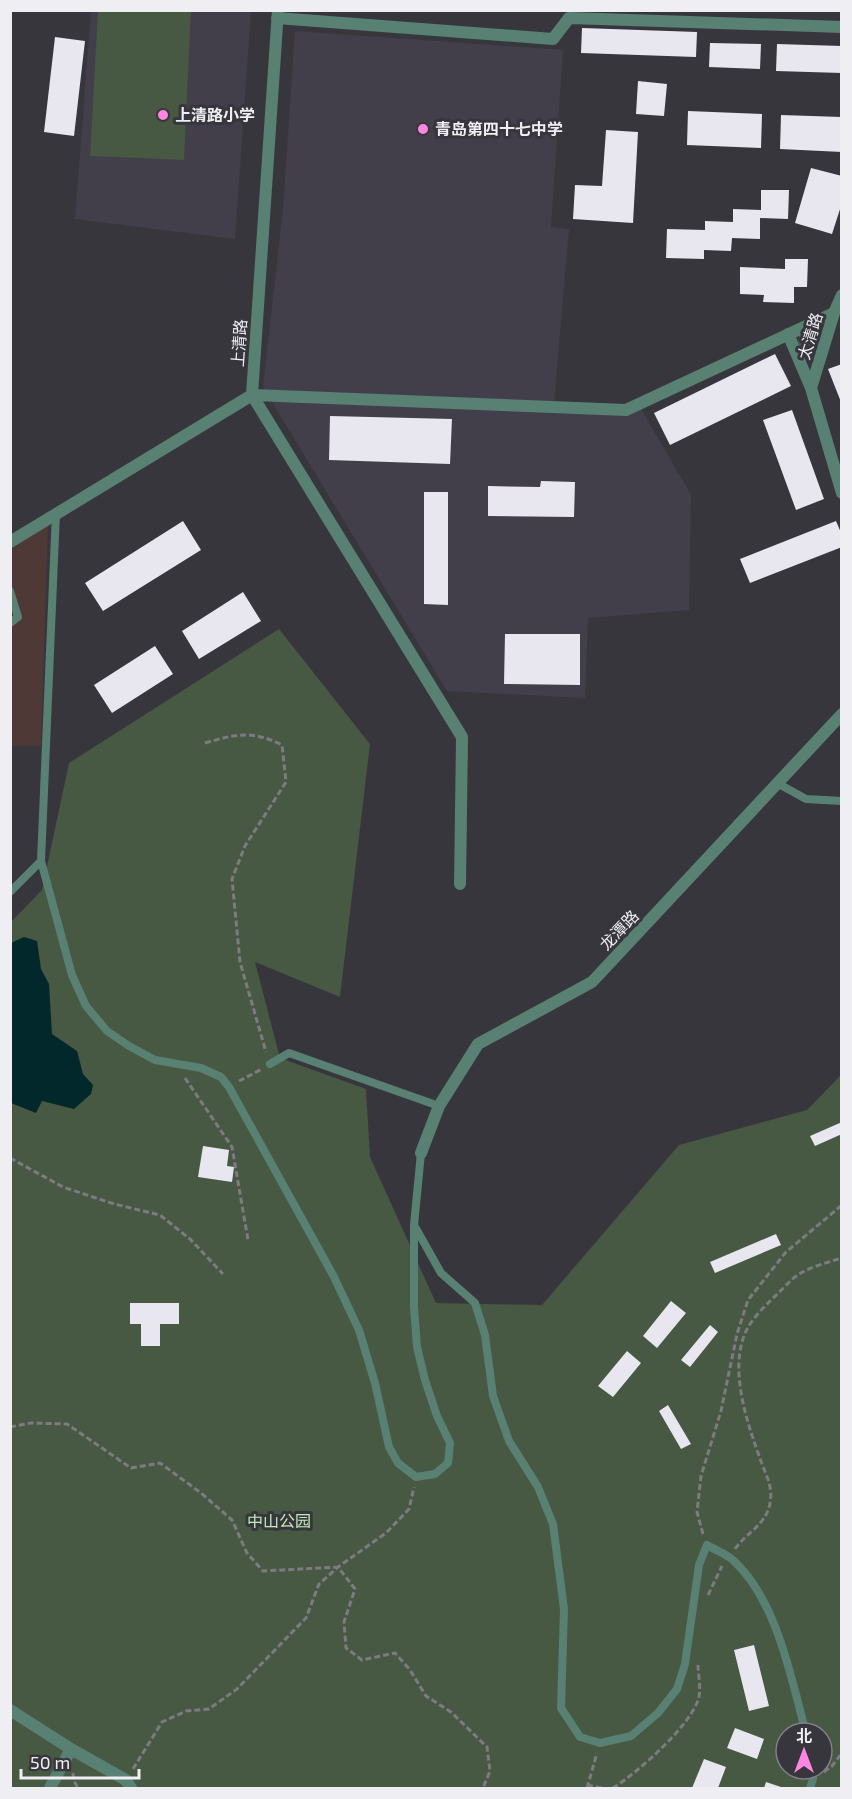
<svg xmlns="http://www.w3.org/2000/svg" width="852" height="1799" viewBox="0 0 852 1799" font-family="'Exo 2','Noto Sans SC',sans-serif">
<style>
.built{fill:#423f4b}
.industrial{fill:#4e3937}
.green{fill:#475843;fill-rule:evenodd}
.water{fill:#03282c}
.building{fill:#e8e6ef}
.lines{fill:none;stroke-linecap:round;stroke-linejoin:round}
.path{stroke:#7c7b81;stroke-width:3;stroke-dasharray:6 3;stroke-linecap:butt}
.service{stroke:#588073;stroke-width:8}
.minor{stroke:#588073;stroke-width:12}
.poi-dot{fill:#fd86e2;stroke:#37363d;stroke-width:2}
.labels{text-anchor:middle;stroke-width:6;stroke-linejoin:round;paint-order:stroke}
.poi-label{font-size:16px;font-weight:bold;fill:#efeef3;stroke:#37363d;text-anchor:start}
.street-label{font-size:16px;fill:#efeef3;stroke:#37363d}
.park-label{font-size:16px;fill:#c1e9b6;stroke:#37363d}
</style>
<rect width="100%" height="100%" fill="#37363d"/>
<path class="built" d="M91,11H251L235,239L75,219Z
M295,31L563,50L551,227L569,229L554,403L639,405L691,495L689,610L588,618L585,698L447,691L263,387L283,209Z"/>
<path class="industrial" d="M48,525L41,746H11V549Z"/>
<path class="green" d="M98,11H191L184,160L90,156Z
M798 341a11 11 0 1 1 22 0a11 11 0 1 1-22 0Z
M279,629L370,744L340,997L255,962L280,1058L366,1089L370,1157L436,1303L542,1305L679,1145L807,1110L841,1075V1788H11V922L42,890L69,763ZM786,1733H822V1769H786Z"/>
<path class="water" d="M24,937L37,941L41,969L49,984L52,1034L77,1051L83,1074L93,1085L91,1094L74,1109L42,1101L36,1113L11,1103V943Z"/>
<path class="building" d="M582,28L697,32L696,57L581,53Z
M55,37L85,41L74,136L44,132Z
M710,43L761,44L760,69L709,67Z
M777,44L842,46V73L776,71Z
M638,81L667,84L664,116L636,114Z
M688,111L762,114L761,148L687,145Z
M781,115L842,117V152L780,149Z
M606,130L638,132L633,223L573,219L575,185L602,186Z
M811,168L842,176V203L832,234L795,223Z
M761,190H789L788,219L760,218V239L732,238L731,251L704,250V259L666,258L667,229L705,230V221L733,222V209L761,210Z
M785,259H808L807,287H794V303L763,302L764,295L740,294V267L785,269Z
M775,354L791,386L670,445L654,413Z
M842,364V402H841L828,369Z
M792,410L824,499L796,510L763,420Z
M330,416L452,419L450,464L329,460Z
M541,481L575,482L574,517L488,516V486L540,487Z
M424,492H448V605L424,604Z
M183,521L201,550L103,611L85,583Z
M836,521L842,535V547L750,583L740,559Z
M243,592L261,621L199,659L182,631Z
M505,634H580V685L504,684Z
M155,646L173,674L112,713L94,685Z
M842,1122V1134L815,1146L810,1136Z
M203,1146L229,1150L227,1166L234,1167L232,1182L198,1177Z
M776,1234L781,1245L715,1273L710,1262Z
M671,1301L686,1313L657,1348L643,1336Z
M130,1303H179V1324H160V1346H141V1324H130Z
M710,1325L718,1332L690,1367L681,1360Z
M627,1351L641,1363L613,1397L598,1386Z
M668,1405L691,1444L681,1449L659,1411Z
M754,1645L769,1706L749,1711L734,1650Z
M735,1728L764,1739L757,1759L727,1748Z
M704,1759L726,1767L718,1788H692Z
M766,1782L784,1788H764Z"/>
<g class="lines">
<path class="path" d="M205,743C236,734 252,730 282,745L286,782L245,846L232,879L240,962L266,1052
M185,1078L232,1147L248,1240
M239,1081L262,1069
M10,1158L63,1187L114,1204L160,1215L191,1240L223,1274
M10,1427L31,1423L67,1424L131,1468L160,1463L201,1493L232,1520L247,1553L263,1571L338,1567L355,1589L344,1622L346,1648L362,1660L395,1653L410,1670L426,1696L451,1712L487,1747L490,1771L483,1788
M703,1534L697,1512L701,1476L721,1411L737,1334L748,1300L786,1252L842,1205
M735,1549C746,1533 767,1524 770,1503C773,1488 767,1477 762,1464C748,1425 728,1371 746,1331C752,1319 763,1308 772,1299C781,1291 789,1281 799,1274C811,1267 828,1262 842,1258
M708,1595L722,1566
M133,1769L162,1722L186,1711L209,1709L237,1689L306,1618L319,1584L338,1567L386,1533L409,1509L414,1487
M824,1772L832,1766L842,1753
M73,1773L74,1781L78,1788
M587,1785L602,1788
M587,1788L597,1753
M613,1788C638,1772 692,1725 699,1697C701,1687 698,1674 698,1664"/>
<path class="service" d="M56,513L41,861L72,975L86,1006L107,1031L129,1046L155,1060L201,1068L221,1077L229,1087L333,1275L359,1330L375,1383L389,1447L398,1463L416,1477L435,1474L448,1463L450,1443L437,1416L425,1380L417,1347L414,1307V1225
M10,591L18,617L10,623
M777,783L806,799L842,801
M10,892L41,861
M270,1064L289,1053L439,1106
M421,1153L414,1225L441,1273L475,1303L485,1335L493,1396L509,1441L538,1487L553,1524L564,1609L561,1708L580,1737L600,1743L631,1736L658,1713L677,1689L685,1664L699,1565L707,1545C715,1550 727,1554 734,1561C777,1601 791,1678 806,1733
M810,1788L813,1779L812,1769"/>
<path class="minor" d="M277,18L553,39L569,18L842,27
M842,295L834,313L811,388L842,493
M788,334L811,388
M252,395L626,410L834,313
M252,395L462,737L460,884
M10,542L252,395L278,10
M421,1153L439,1106L478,1044L592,982L842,714
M10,1710L71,1749L126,1780L131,1788
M50,1788L71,1749"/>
</g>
<g class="poi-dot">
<circle cx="163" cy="115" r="6"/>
<circle cx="423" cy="129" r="6"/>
</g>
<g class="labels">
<g class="poi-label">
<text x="175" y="121">上清路小学</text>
<text x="435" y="135">青岛第四十七中学</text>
</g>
<g class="street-label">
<text transform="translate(810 336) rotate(-73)" y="6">太清路</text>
<text transform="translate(239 343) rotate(-86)" y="6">上清路</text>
<text transform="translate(619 930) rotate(-46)" y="6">龙潭路</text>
</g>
<g class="park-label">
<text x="279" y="1527">中山公园</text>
</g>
</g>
<rect width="852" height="1799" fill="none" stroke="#efeef3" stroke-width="24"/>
<g transform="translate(804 1751)"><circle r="28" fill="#37363d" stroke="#818086" stroke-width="1.5"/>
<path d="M0-4.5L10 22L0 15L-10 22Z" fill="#fd86e2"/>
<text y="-9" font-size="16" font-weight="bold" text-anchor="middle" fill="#efeef3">北</text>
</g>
<path d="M21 1769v9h118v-9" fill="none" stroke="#efeef3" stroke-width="3"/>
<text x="30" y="1769" font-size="18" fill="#efeef3" stroke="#37363d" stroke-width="4.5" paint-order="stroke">50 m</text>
</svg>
